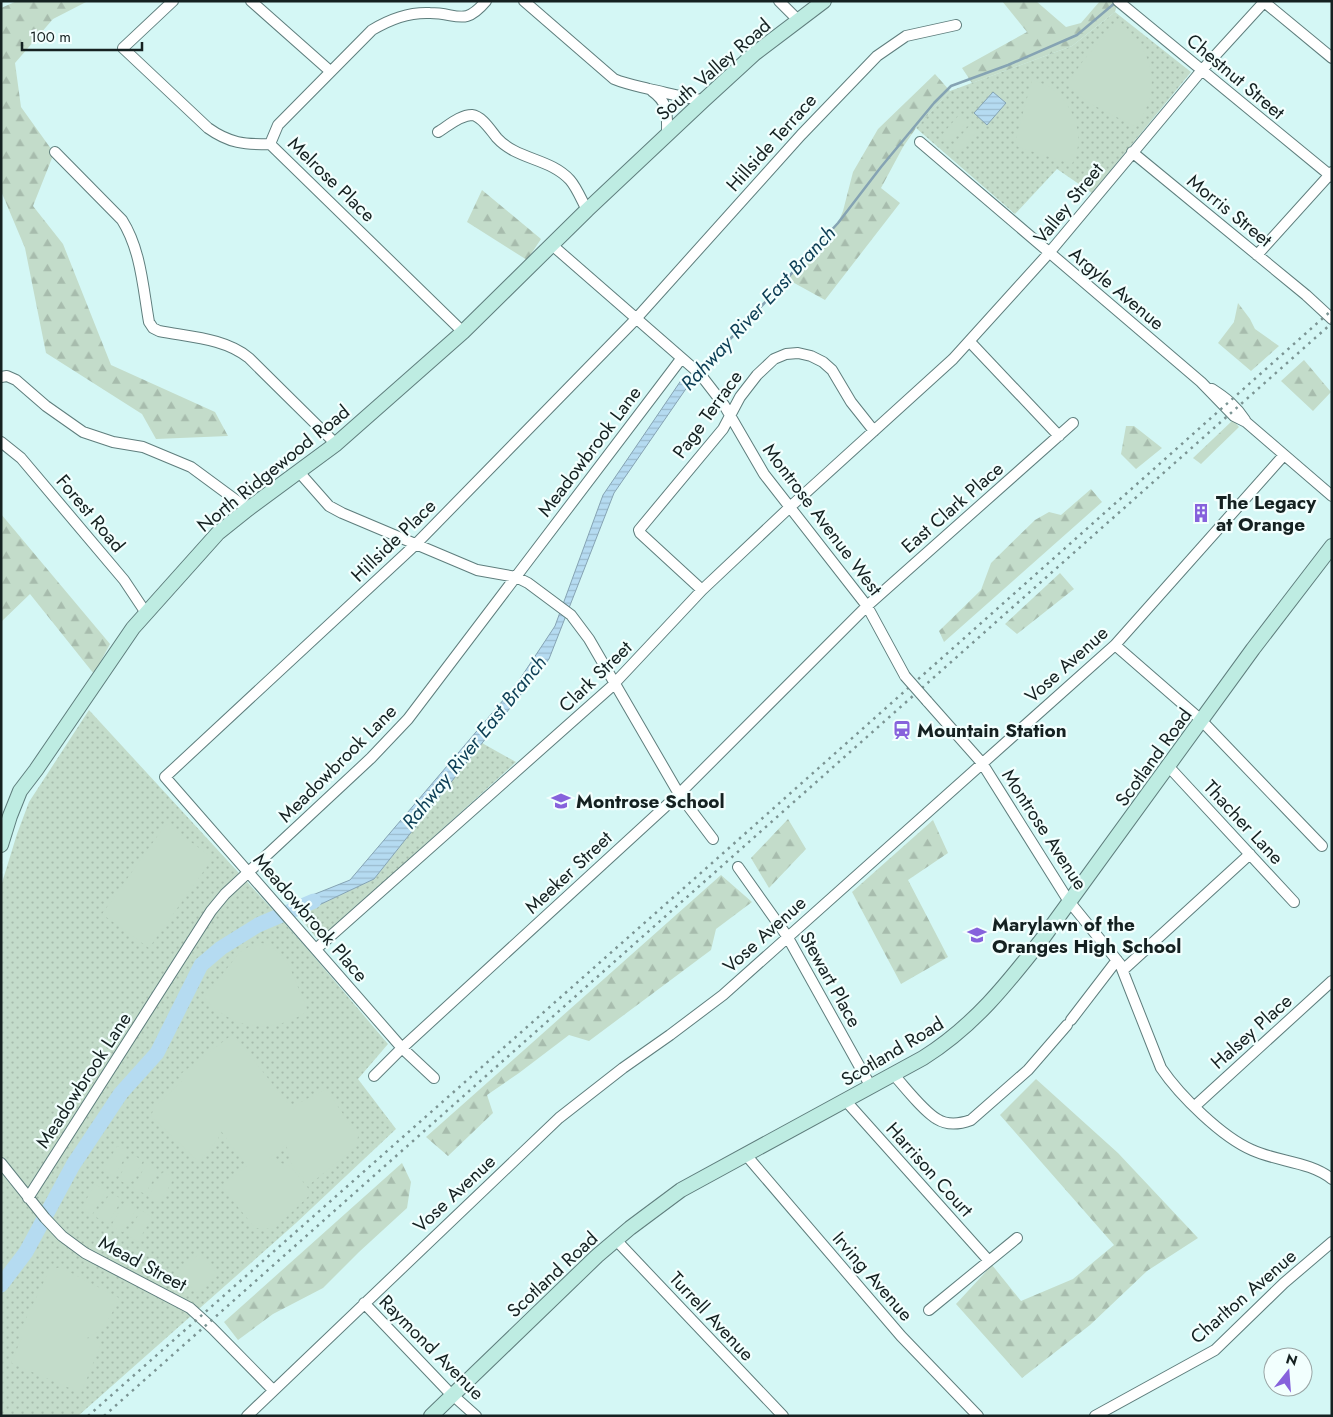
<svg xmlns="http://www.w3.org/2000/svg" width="1333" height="1417" viewBox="0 0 1333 1417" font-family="Jost,sans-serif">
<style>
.grass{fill:url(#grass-dots)}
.forest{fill:url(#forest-firs)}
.garden{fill:#c3dcca}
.water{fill:url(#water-rules);stroke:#85a3b3}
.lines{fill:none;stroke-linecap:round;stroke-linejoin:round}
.stream{stroke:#85a3b3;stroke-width:2.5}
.river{stroke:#b5dbf1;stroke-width:15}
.street-casing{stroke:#5f7e7d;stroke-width:12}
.secondary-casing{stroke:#5f7e7d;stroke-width:16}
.street{stroke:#fff;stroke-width:10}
.secondary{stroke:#beece2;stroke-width:14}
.rail{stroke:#7b9493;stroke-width:2.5;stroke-dasharray:2.5 5;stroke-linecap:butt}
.street-bridge-casing{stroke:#5f7e7d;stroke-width:12;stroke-linecap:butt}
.street-bridge{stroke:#fff;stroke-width:10}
.labels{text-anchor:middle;stroke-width:4.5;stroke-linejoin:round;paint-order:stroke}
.street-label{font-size:19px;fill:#152121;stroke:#f2fffe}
.poi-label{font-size:19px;font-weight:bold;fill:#152121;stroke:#f2fffe;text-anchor:start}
.water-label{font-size:20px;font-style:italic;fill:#0c3e55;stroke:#f2fffe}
</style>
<defs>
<pattern id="grass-dots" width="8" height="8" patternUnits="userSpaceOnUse" patternTransform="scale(1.25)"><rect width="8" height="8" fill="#c3dcca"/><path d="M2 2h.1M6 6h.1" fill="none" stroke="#a7bcad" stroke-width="1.8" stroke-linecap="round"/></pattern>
<pattern id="forest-firs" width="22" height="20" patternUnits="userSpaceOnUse" patternTransform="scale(1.25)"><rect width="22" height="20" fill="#c3dcca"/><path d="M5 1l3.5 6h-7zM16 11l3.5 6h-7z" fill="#a7bcad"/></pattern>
<pattern id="water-rules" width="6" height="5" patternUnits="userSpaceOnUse" patternTransform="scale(1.25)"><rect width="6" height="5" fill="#b5dbf1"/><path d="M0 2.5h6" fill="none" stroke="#9bbcce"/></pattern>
</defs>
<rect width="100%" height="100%" fill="#d4f7f5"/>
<path class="grass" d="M1115,12L1191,72L1092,193L1057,169L1015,214L916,128L950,91L1072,46Z
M89,710L272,909L310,952L388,1044L358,1079L396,1129L296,1223L78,1416H1V886L17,834L29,802Z
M482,743L516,762L319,941L300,918V914L374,879Z"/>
<path class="forest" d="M17,1H88L53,19L15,63L21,107L54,153L33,206L63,244L111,365L215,412L228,436L156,439L142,414L46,353L25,248L1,191V8Z
M1002,1H1036L1066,27L1081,23L1100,1H1113L1117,5L1115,12L1072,46L972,83L962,68L1027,32Z
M935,74L950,91L916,128L903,147L881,188L900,203L825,300L787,279L838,223L843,211L853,172L878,129Z
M482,190L541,239L527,260L467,222Z
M1238,303L1250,319L1255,329L1279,346L1251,371L1218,343L1234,322Z
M1304,360L1331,392L1313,411L1281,381Z
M1233,420L1239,427L1201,464L1193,458Z
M1126,426H1134L1162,448L1136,469L1121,454Z
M1091,489L1102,502L944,642L939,631L981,590L991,563L1035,520L1049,512L1061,515Z
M1,514L110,644L94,674L30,594L1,622Z
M1060,573L1074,589L1017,634L1005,624Z
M788,819L806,849L769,888L751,858Z
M933,820L948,853L908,880L948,957L901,984L852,892Z
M721,875L752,902L716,929L711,950L589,1041L569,1035L519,1073L487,1095L493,1113L448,1156L426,1137Z
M1036,1079L1118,1153L1198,1238L1147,1271L1090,1325L1022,1378L956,1304L992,1265L1021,1301L1073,1279L1114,1245L1000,1115Z
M402,1163L411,1182L407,1208L359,1252L323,1288L273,1314L238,1340L224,1322Z"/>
<path class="garden" d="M1118,20C1154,51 1163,87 1136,127L1091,104L1071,89V78L1083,61Z
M1032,80C1038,82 1045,84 1050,87C1074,105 1087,137 1072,164L1018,147L1015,142Z
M959,115L967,122L948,144L940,137Z
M970,125L978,131L959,153L951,147Z
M166,824L213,858L149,948L102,914Z
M257,942L270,945L287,961L308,1011C271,1035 233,1031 204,997L240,952Z
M233,1034L293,1110L297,1104L326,1089L358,1136L357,1146L309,1185L291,1163L286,1145L269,1158L291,1167L312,1193L274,1229L255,1228L221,1186L247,1166L221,1131L218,1139L199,1162L151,1116L154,1108L182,1081L178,1076Z
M117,1146L128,1152L114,1177L103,1171Z
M132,1154L143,1161L129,1186L118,1179Z
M147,1163L159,1170L145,1194L133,1188Z
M163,1172L174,1178L160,1203L148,1197Z
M95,1184L106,1191L92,1215L81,1209Z
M110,1193L122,1199L108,1224L96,1217Z
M125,1201L137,1208L123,1232L111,1226Z
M141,1210L152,1217L138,1242L127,1235Z
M198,1255L203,1256L218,1275L198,1294L178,1272Z
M60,1267L119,1298C113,1313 103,1332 87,1338L101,1344L81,1393L11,1363L22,1337L18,1335L49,1271Z"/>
<path class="water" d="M993,92L1006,103L987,125L974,113Z
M684,376L692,380L614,493L549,659L374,879L300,914L290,904L350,880L516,685L555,626L603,495Z"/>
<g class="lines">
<path class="stream" d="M699,370L746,323L838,223L881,167L934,103L951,86L1008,65L1077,35L1116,2"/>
<path class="river" d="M1,1285L26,1252L73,1165L121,1093L157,1053L201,965L221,948L258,925L314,901"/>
<g class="street-casing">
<path id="street" d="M173,1L123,48L208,128C229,143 245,145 270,144L463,332
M251,1L330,71
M524,1L614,79C626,84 637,86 649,89C668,93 684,98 704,100
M779,1L798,20
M1118,1L1332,177
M1263,1L1332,58
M652,91C669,103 667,114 667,134
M438,132C448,126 460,115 472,115C482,116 491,131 497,138C517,160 550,158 570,180C577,188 582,201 587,210
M920,142L1201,382L1234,416L1246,422L1332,496
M270,144L278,125L372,30C390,19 409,12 430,13C458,13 464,27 486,1
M55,152L122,220C141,250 143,288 149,322L153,328L159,331C189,337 225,338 249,358L336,444
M1132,152L1306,295L1332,319
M552,245L700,374L724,405L764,474L867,606L905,676
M1257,255L1332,172
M970,342L1059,436
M1,377L7,376L16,380L46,406L83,432L113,442L143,447L191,467L248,509
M1212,389C1226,398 1236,406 1245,420
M1,442L21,458L124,580L146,613
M299,472L329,506L342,513L477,570L516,577L528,583L571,615L589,639L679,794L713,839
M702,590L640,533L639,530L723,429L740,397L757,375L774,359L786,354L798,353L811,356L823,362L832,370L851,402L874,431
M1115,645L1200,719L1322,846
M927,701L982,763L1068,900L1120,964L1161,1068C1180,1096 1222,1137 1252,1150C1278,1162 1309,1161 1332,1179
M1169,767L1294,902
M738,867L787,936L871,1087
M316,949L611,687L702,590L790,507L953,359L1049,253L1202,70L1265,1
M1123,970L1250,854
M1071,1020L1117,960
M893,1074C905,1087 923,1111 937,1119C948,1126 960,1124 971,1120L1028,1070L1067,1025
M374,1076L402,1048L679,794L867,606L1073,423
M434,1078L402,1048L165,777L415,545L634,321L801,135L877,56L906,36L956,25
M845,1100L989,1261
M1195,1106L1332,981
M746,1155L901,1336L978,1416
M1,1163L45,1218L62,1236L85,1253L190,1308L212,1328L273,1390
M28,1198L211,911L225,894L371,758L408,719L681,359
M616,1240L783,1416
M364,1303L447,1390L476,1416
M929,1310L1017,1238
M247,1416L559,1118L623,1068L670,1035L723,995L1115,645L1284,455
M1095,1416L1215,1350L1284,1283L1332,1242"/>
</g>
<g class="secondary-casing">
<path id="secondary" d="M1,845L10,816L20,791L36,770L133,628L218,533L248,509L336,444L463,332L587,210L704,100L754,54L824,1
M431,1416L597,1256L630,1228L681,1190L923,1058C974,1026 1007,984 1043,938L1253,649L1332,546"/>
</g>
<use href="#street" class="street"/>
<use href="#secondary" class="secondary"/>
<path class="rail" d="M88,1416L720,856L1332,310
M104,1416L1332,323"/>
<g class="street-bridge-casing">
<path id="street-bridge" d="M905,676L927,701"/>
</g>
<use href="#street-bridge" class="street-bridge"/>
</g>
<defs>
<g id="building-bare" transform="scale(1.5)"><path d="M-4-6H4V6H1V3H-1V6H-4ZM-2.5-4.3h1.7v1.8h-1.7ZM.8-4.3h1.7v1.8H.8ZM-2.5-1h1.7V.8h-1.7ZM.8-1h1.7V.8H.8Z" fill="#8662dc" stroke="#f2fffe" stroke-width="2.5" paint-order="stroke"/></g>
<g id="station-bare" transform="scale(1.5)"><path d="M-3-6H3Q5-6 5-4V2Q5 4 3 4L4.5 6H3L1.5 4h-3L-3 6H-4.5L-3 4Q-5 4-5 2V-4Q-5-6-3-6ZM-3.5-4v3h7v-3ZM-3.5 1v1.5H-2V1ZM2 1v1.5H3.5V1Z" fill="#8662dc" stroke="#f2fffe" stroke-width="2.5" paint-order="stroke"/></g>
<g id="school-bare" transform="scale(1.5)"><path d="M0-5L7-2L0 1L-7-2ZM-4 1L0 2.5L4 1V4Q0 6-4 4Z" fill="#8662dc" stroke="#f2fffe" stroke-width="2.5" paint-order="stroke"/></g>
</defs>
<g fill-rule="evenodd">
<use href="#building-bare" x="1201" y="513"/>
<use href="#station-bare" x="902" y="730"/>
<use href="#school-bare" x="561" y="801"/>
<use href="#school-bare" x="977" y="935"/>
</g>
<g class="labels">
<g class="street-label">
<text transform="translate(713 69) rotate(-41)" y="7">South Valley Road</text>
<text transform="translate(1236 76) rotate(40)" y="7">Chestnut Street</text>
<text transform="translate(771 142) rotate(-48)" y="7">Hillside Terrace</text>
<text transform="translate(332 179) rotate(44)" y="7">Melrose Place</text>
<text transform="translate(1068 203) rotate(-51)" y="7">Valley Street</text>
<text transform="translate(1230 210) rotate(39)" y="7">Morris Street</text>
<text transform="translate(1117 288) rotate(40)" y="7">Argyle Avenue</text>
<text transform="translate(707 414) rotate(-54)" y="7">Page Terrace</text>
<text transform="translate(589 451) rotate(-53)" y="7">Meadowbrook Lane</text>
<text transform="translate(273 468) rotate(-39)" y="7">North Ridgewood Road</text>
<text transform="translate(952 507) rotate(-41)" y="7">East Clark Place</text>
<text transform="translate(91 513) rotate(50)" y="7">Forest Road</text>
<text transform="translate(823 519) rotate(53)" y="7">Montrose Avenue West</text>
<text transform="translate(393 540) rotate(-44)" y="7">Hillside Place</text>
<text transform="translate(1066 664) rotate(-42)" y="7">Vose Avenue</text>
<text transform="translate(595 676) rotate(-44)" y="7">Clark Street</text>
<text transform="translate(1153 757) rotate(-54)" y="7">Scotland Road</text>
<text transform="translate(337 763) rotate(-45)" y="7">Meadowbrook Lane</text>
<text transform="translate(1244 822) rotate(47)" y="7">Thacher Lane</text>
<text transform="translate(1045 829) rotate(57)" y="7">Montrose Avenue</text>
<text transform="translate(568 872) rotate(-43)" y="7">Meeker Street</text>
<text transform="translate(311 917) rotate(49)" y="7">Meadowbrook Place</text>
<text transform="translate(764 934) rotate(-42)" y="7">Vose Avenue</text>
<text transform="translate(831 979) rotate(61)" y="7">Stewart Place</text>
<text transform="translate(1251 1031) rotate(-42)" y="7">Halsey Place</text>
<text transform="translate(892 1051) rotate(-31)" y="7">Scotland Road</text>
<text transform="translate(83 1080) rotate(-57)" y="7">Meadowbrook Lane</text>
<text transform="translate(930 1169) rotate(48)" y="7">Harrison Court</text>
<text transform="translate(454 1193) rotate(-43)" y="7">Vose Avenue</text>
<text transform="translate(143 1263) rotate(28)" y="7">Mead Street</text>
<text transform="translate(552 1274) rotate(-43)" y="7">Scotland Road</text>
<text transform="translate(873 1276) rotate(49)" y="7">Irving Avenue</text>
<text transform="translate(1243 1296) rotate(-41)" y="7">Charlton Avenue</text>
<text transform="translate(712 1316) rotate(47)" y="7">Turrell Avenue</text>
<text transform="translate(432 1347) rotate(45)" y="7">Raymond Avenue</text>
</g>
<g class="poi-label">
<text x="1216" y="509">The Legacy<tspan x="1216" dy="22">at Orange</tspan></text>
<text x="917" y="737">Mountain Station</text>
<text x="576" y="808">Montrose School</text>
<text x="992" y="931">Marylawn of the<tspan x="992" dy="22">Oranges High School</tspan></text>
</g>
<g class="water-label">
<text transform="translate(758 308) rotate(-47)" y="7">Rahway River East Branch</text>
<text transform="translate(474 742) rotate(-51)" y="7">Rahway River East Branch</text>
</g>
</g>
<rect width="1333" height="1417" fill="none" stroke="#152121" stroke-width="5"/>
<g transform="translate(1288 1372) rotate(17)"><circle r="24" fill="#f2fffe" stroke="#9aa6a6"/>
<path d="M0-4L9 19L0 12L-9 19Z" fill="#8662dc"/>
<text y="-8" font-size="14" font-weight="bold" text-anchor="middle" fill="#152121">N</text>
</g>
<path d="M22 42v8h120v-8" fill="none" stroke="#152121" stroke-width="2.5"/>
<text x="30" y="42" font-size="15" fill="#152121" stroke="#f2fffe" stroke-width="4" paint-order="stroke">100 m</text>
</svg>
